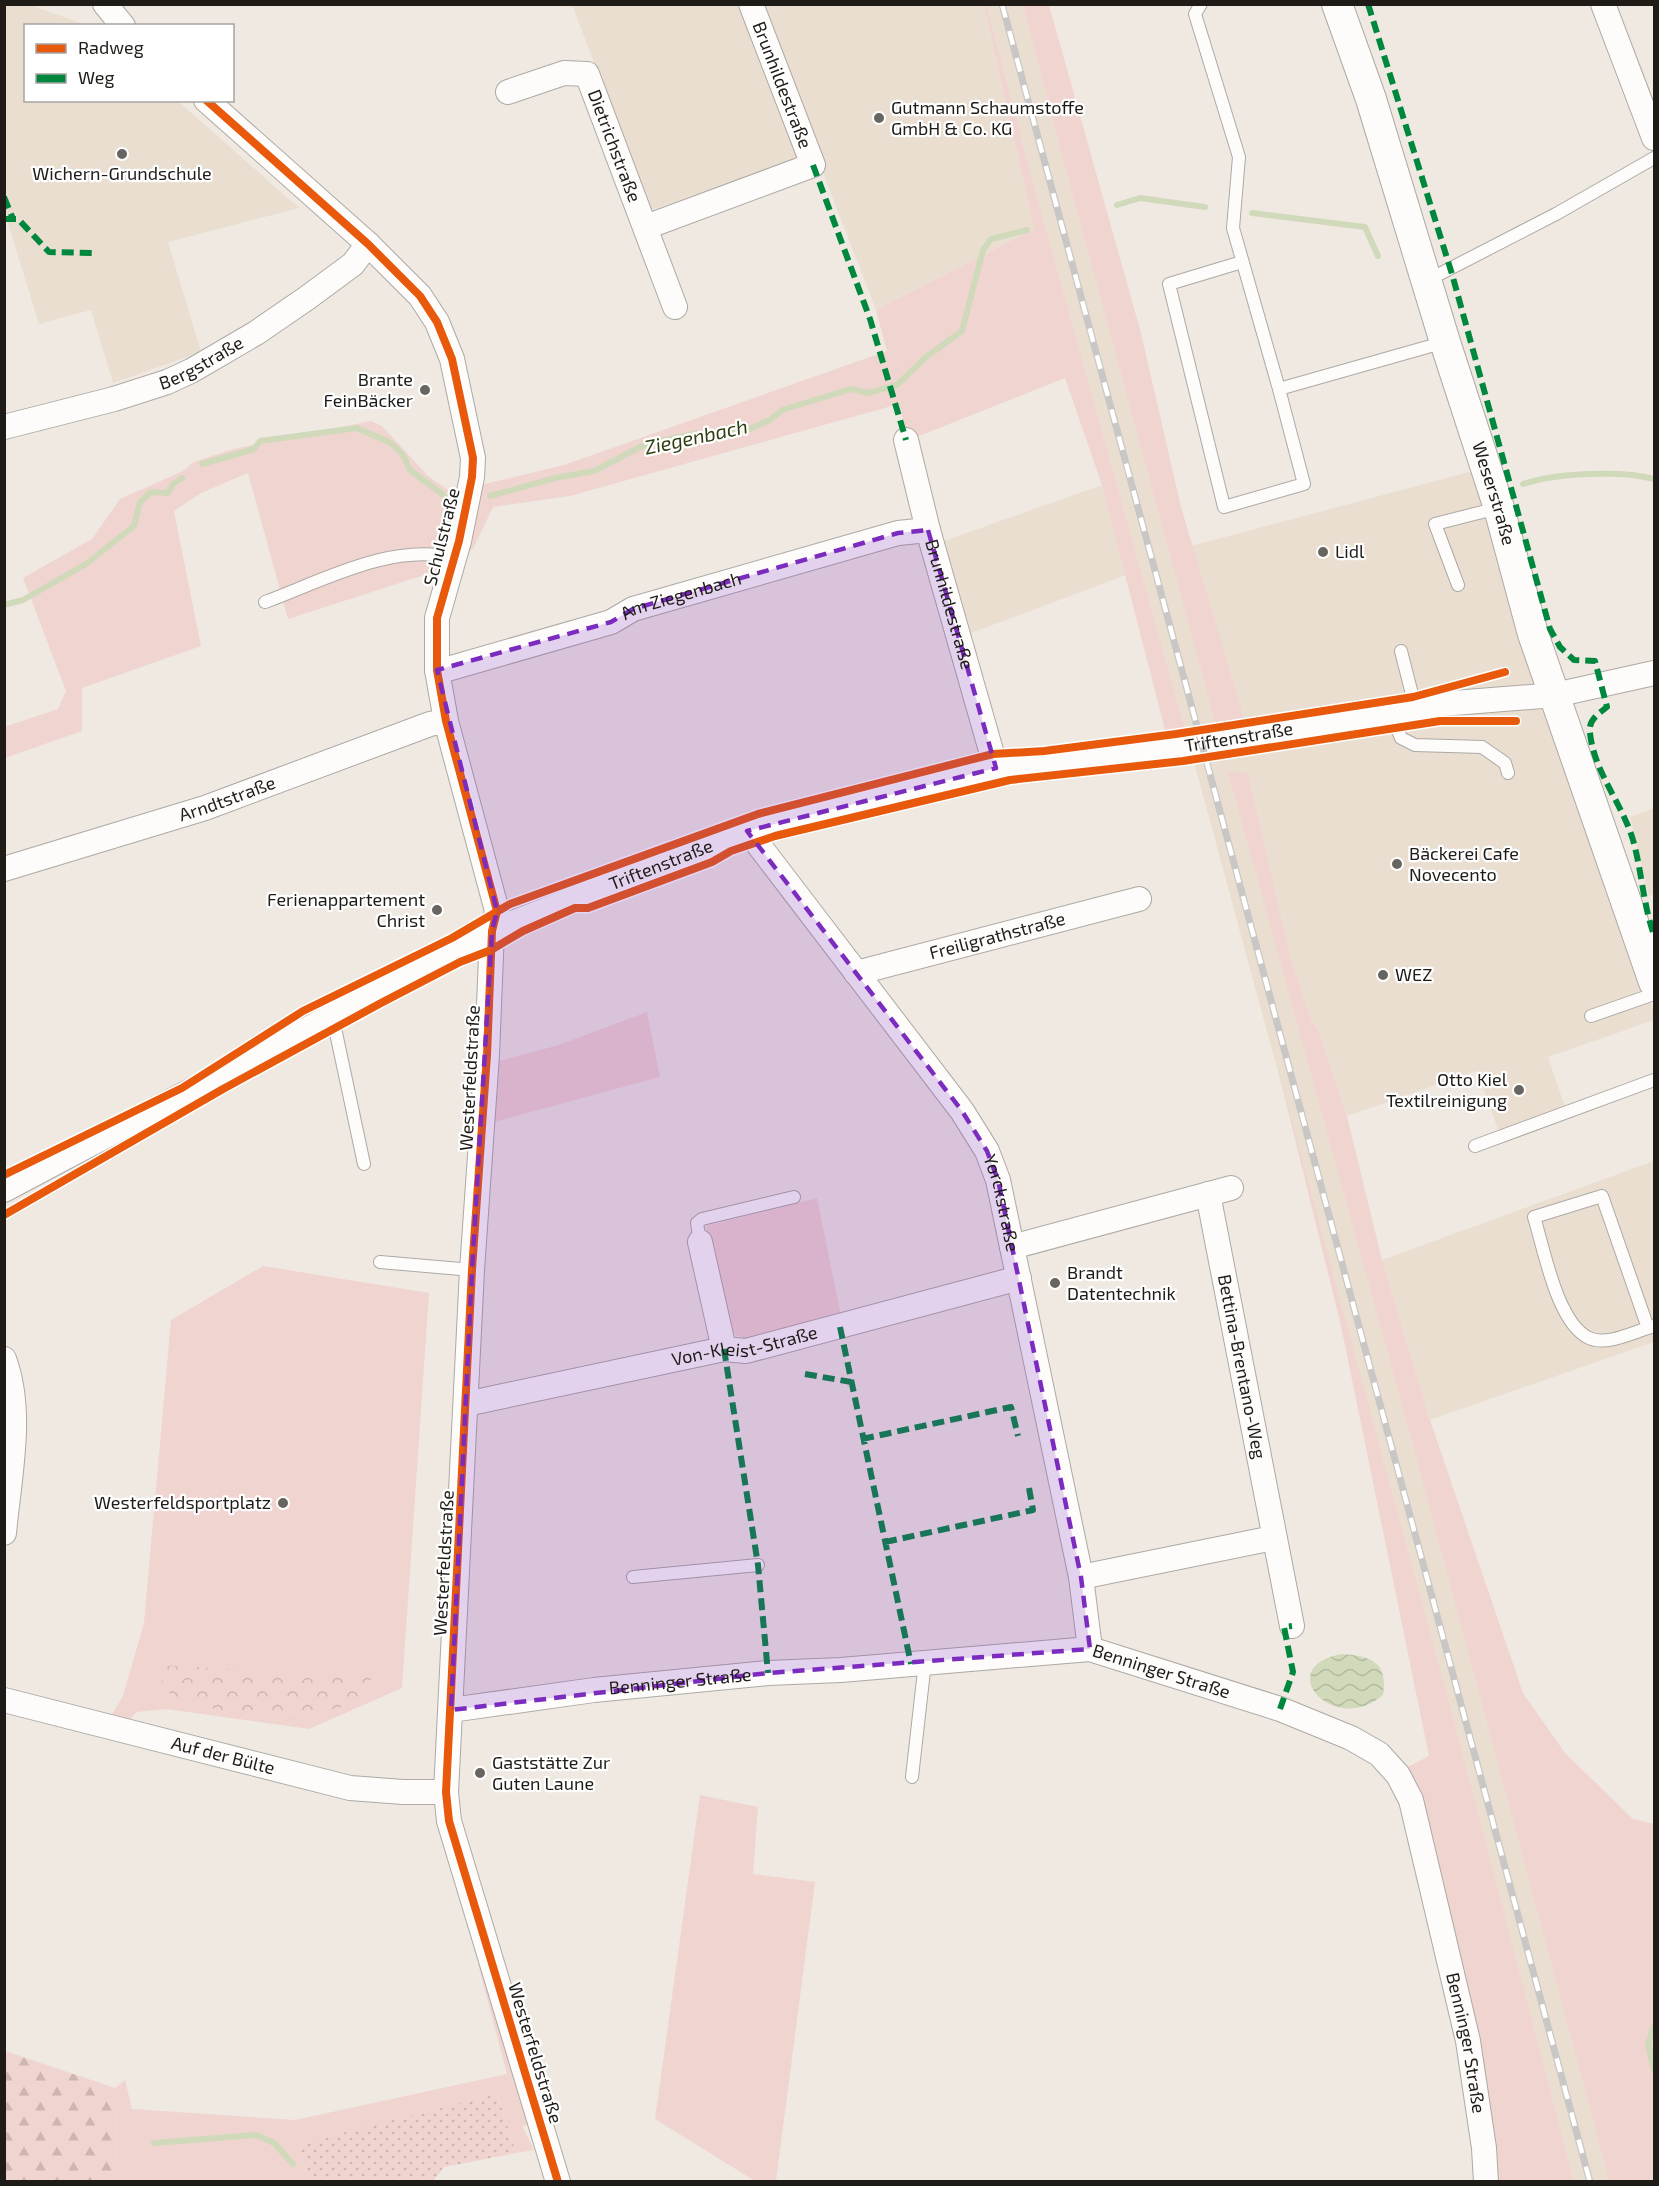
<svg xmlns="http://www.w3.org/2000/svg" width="1659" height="2186" viewBox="0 0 1659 2186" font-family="'Exo 2',sans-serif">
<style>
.built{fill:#eaded1}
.grass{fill:#f0d4d0}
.forest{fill:url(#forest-firs)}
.park{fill:url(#park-crowns)}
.garden{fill:url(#garden-dots)}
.water{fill:url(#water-waves)}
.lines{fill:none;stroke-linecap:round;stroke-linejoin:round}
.stream{stroke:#d0dabb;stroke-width:6}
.service-casing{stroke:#ada9a3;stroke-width:14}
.minor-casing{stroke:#ada9a3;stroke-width:26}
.tertiary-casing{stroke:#ada9a3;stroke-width:32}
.service{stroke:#fdfcfb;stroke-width:12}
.minor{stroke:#fdfcfb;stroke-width:24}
.tertiary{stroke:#fdfcfb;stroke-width:30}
.rail-casing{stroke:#c9c7c6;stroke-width:7}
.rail{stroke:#fff;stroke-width:4.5;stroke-dasharray:14;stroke-linecap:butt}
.quiet{stroke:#00873e;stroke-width:6;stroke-dasharray:12 6;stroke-linecap:butt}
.cycleway-casing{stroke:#fff;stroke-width:11}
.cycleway{stroke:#e8590c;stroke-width:8}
.marked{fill:#7b2cbf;fill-opacity:0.2;stroke:#7b2cbf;stroke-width:4.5;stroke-dasharray:12 8;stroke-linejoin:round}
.poi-dot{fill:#68645f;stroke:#fff;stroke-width:2}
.labels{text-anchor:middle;stroke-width:4.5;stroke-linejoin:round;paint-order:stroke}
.street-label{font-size:18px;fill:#1f1c18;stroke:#fff}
.poi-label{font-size:18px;fill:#1f1c18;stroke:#fff;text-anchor:start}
.water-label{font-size:20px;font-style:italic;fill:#2d3d0f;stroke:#fff}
</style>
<defs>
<pattern id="forest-firs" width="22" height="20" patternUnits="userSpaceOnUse" patternTransform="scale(1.5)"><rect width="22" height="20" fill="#f0d4d0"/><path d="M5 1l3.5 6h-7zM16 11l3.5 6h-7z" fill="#cdb5b2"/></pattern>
<pattern id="park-crowns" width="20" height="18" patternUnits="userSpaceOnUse" patternTransform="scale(1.5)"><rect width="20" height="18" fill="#f0d4d0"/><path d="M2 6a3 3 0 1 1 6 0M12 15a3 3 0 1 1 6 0" fill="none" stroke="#cdb5b2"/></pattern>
<pattern id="garden-dots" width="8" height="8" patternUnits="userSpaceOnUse" patternTransform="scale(1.5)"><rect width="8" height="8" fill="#f0d4d0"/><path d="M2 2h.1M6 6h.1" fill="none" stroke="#cdb5b2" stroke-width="1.8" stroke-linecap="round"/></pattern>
<pattern id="water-waves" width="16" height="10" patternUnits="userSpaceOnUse" patternTransform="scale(1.5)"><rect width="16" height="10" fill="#d0dabb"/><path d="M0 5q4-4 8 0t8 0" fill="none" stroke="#b2baa0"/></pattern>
</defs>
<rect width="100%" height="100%" fill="#efe9e2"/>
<path class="built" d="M5,4L30,5L86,25L26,26V100L178,101L299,208L168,242L201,352L113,383L91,310L39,324L5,214Z
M572,5H984L1034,229L876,310L815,152L651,210Z
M987,5H1023L1063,160L1215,721L1244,718L1191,546L1473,471L1544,698L1654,1012V1020L1548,1057L1565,1107L1499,1132L1477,1071L1347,1116L1317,1027L1312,1023L1291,959L1248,773H1229L1407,1424L1609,2181H1574L1460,1743L1185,729L1030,171Z
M1102,485L1126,575L971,633L944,541Z
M1654,808V894L1649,896L1630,817Z
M1654,1161V1342L1430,1420L1382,1260Z"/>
<path class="grass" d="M984,5H987L1030,171L1185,729L1165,730L1102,485L1065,378L909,440L899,404L570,496L493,507L473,549L443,569L288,619L248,473L201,493L174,511L201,646L82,688V731L5,758L4,727L58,709L66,691L23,578L92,539L120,499L183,471L194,462L233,449L371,421L382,426L428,476L451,492L564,465L887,351L876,310L1034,229Z
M1023,5H1049L1141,333L1181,507L1244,718L1215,722L1063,160Z
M1228,772L1248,773L1291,959L1312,1023L1317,1027L1347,1116L1382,1260L1430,1420L1523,1693L1565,1753L1633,1819L1654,1824V2181H1609L1407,1424Z
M647,1012L660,1077L491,1123L489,1064L559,1045Z
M1277,1066L1460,1743L1574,2181H1481L1479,2154L1418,1853L1390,1776L1429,1756L1341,1326Z
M817,1198L841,1316L746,1339L736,1335L726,1324L706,1226Z
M263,1266L429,1293L402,1688L309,1729L166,1709L137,1712L127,1722L109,1719L123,1696L144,1623L171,1320Z
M700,1795L758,1807L753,1874L815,1882L776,2181H755L655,2119Z
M478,1964L517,1989L554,2119L522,2126L534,2150L516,2153L497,2094L299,2145L309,2181H116L115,2088L125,2080L132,2109L295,2120L507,2074Z"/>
<path class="forest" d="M5,2051L115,2088L116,2181H5Z"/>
<path class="park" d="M161,1665L371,1677L369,1699L298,1719L239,1713L177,1702L162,1684Z"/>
<path class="garden" d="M497,2094L516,2153L444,2167L433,2181H309L299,2144Z"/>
<path class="water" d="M1342,1654C1371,1656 1388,1662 1383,1695C1333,1738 1271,1666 1342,1654Z"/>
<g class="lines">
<path class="stream" d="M1117,205L1140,198L1205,207
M1252,213L1365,227L1378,256
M202,464L254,449L260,441L357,428L391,443L403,455L410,470L450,500
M1523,484C1555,473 1622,470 1654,479
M490,496L555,478L594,471L646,444L694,434L708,435L728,428L745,431L770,420L782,410L851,389L868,393L897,385L926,357L962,331L983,250L991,239L1027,230
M4,605L23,600L86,564L134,526L140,502L151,492L168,493L173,484L182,478
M1654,2026L1648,2044L1654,2071
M154,2143L256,2135L274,2143L293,2164"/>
<g class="service-casing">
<path id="service" d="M1201,4L1195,14L1239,157L1233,228L1279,389L1445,342
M1242,262L1169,284L1224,507L1304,484L1279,389
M1426,281L1556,214L1654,158
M1458,585L1435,524L1498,508
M265,602C322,581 393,542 453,558
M1401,651L1416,710
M1391,714L1401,738L1415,745L1482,747L1505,763L1508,773
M332,1014L364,1164
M1591,1016L1654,994
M1475,1146L1654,1080
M700,1242L697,1223L702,1219L794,1197
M380,1262L472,1270
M1648,1328L1602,1196L1534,1217C1544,1249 1557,1323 1589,1338C1606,1346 1632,1333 1648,1328L1654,1326
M633,1577L758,1565
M912,1777L925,1662"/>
</g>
<g class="minor-casing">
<g id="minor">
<path d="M105,4L123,26"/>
<path d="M1603,4L1654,138"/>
<path id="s1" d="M508,92L564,73L587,74L675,307"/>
<path d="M206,100L368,244L420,296L437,322L452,359L473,458L472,477L459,541L437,618V670L446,721L497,911L492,931L487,1055L472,1270L446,1792L449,1821L558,2182"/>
<path d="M646,227L813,165L751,4"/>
<path id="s2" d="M4,427L114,399L167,382L191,371L256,333L307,298L353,264L368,244"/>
<path id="s3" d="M906,440L928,530L996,768"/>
<path id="s4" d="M437,670L451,668L611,622L633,609L898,533L928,530"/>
<path id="s5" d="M748,831L962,1111L987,1151L998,1180L1081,1577L1090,1649"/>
<path id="s6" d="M4,869L205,808L430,724L446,721"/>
<path id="s7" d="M856,973L1139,899"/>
<path id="s8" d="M4,1190L492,931L748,831L891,797L996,768L1181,747L1441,704L1555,695L1654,673"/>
<path id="s9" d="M1208,1194L1292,1626"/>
<path d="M700,1242L724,1349"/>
<path d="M1012,1247L1231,1188"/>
<path d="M4,1359C24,1413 9,1477 4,1533"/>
<path id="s10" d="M466,1404L724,1349L746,1351L1019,1278"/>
<path d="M1081,1577L1273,1538"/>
<path id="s11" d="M4,1700L350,1788L403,1792H446"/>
<path id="s12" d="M451,1710L594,1690L768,1673L841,1670L1090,1649L1280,1709L1351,1738L1379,1754L1398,1775L1411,1800L1468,2041L1484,2148L1486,2182"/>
</g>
</g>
<g class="tertiary-casing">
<g id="tertiary">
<path id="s13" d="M1337,4L1371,99L1445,342L1499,508L1533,634L1654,982"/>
</g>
</g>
<use href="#service" class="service"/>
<use href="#minor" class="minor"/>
<use href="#tertiary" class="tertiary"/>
<g class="rail-casing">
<path id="rail" d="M1002,4L1590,2182"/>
</g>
<use href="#rail" class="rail"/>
<path class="quiet" d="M1368,4L1452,274L1550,629L1560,647L1574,660L1595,661L1607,707C1598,714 1588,720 1590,733C1594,772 1622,803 1633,840C1642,872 1643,904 1654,935
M813,165L870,319L906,440
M4,197L13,219
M4,219H18L49,252L95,253
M840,1327L911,1664
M724,1349L758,1565L768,1673
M805,1374L851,1382
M862,1439L1011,1407L1018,1436
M885,1542L1033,1510L1029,1488
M1280,1709L1293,1672L1284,1627L1292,1626"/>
<g class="cycleway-casing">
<path id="cycleway" d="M206,100L368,244L420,296L437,322L452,359L473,458L472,477L459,541L437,618V670L446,721L497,911L492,931L487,1055L472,1270L446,1792L449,1821L558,2182
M4,1175L182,1088L303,1011L452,938L510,904L758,814L993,754L1044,751L1176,734L1413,697L1505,672
M4,1215L223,1089L381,1003L460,962L491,950L523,931L575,908H588L712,862L731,851L775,836L1010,780L1183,761L1440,721H1516"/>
</g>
<use href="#cycleway" class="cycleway"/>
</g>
<path class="marked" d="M928,530L996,768L747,831L962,1111L987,1151L998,1180L1081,1577L1090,1649L768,1673L451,1710L472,1270L492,931L497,911L437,670L611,622L633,609L898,533Z"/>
<g class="poi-dot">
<circle cx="879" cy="118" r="6"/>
<circle cx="122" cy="154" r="6"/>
<circle cx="425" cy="390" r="6"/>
<circle cx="1323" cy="552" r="6"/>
<circle cx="1397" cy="864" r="6"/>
<circle cx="437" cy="910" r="6"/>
<circle cx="1383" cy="975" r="6"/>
<circle cx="1519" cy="1090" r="6"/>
<circle cx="1055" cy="1283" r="6"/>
<circle cx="283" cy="1503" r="6"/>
<circle cx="480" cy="1773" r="6"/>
</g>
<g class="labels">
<g class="street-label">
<text transform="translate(782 85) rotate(69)" y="6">Brunhildestraße</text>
<text dy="6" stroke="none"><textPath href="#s1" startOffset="159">Dietrichstraße</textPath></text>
<text dy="6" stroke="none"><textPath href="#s2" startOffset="208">Bergstraße</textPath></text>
<text dy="6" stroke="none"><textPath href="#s13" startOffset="514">Weserstraße</textPath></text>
<text transform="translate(442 537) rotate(-76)" y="6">Schulstraße</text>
<text dy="6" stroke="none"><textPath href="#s4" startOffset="256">Am Ziegenbach</textPath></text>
<text dy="6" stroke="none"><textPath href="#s3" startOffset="170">Brunhildestraße</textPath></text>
<text dy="6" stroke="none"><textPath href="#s8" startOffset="1328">Triftenstraße</textPath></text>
<text dy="6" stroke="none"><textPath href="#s6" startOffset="234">Arndtstraße</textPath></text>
<text dy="6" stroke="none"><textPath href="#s8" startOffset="734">Triftenstraße</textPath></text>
<text dy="6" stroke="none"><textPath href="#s7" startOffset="146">Freiligrathstraße</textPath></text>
<text transform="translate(470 1078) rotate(-87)" y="6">Westerfeldstraße</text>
<text dy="6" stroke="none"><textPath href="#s5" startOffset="454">Yorckstraße</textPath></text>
<text dy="6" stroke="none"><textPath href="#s10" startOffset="285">Von-Kleist-Straße</textPath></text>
<text dy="6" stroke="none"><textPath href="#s9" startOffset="176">Bettina-Brentano-Weg</textPath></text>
<text transform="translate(444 1563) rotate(-87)" y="6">Westerfeldstraße</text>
<text dy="6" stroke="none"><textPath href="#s12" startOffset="717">Benninger Straße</textPath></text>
<text dy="6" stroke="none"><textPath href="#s12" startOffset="231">Benninger Straße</textPath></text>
<text dy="6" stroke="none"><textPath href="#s11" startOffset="226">Auf der Bülte</textPath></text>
<text dy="6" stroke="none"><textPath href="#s12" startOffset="1256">Benninger Straße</textPath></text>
<text transform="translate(535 2053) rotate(73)" y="6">Westerfeldstraße</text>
</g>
<g class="poi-label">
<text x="891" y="114">Gutmann Schaumstoffe<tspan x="891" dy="21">GmbH &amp; Co. KG</tspan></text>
<text x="122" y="180" text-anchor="middle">Wichern-Grundschule</text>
<text x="413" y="386" text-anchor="end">Brante<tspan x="413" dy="21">FeinBäcker</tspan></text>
<text x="1335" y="558">Lidl</text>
<text x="1409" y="860">Bäckerei Cafe<tspan x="1409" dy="21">Novecento</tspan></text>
<text x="425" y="906" text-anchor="end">Ferienappartement<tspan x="425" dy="21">Christ</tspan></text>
<text x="1395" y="981">WEZ</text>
<text x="1507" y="1086" text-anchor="end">Otto Kiel<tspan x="1507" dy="21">Textilreinigung</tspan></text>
<text x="1067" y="1279">Brandt<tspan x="1067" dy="21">Datentechnik</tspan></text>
<text x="271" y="1509" text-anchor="end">Westerfeldsportplatz</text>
<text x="492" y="1769">Gaststätte Zur<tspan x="492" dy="21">Guten Laune</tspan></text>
</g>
<g class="water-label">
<text transform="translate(696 437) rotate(-12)" y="7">Ziegenbach</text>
</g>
</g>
<rect width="1659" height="2186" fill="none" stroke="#1f1c18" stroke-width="12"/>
<rect x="24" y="24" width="210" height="78" fill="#ffffff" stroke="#a5a4a3" stroke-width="1.5"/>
<rect x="36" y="44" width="30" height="9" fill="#e8590c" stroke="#a5a4a3" stroke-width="1.5"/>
<text x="78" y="54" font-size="18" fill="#1f1c18">Radweg</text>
<rect x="36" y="74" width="30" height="9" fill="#00873e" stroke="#a5a4a3" stroke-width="1.5"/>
<text x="78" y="84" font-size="18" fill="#1f1c18">Weg</text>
</svg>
